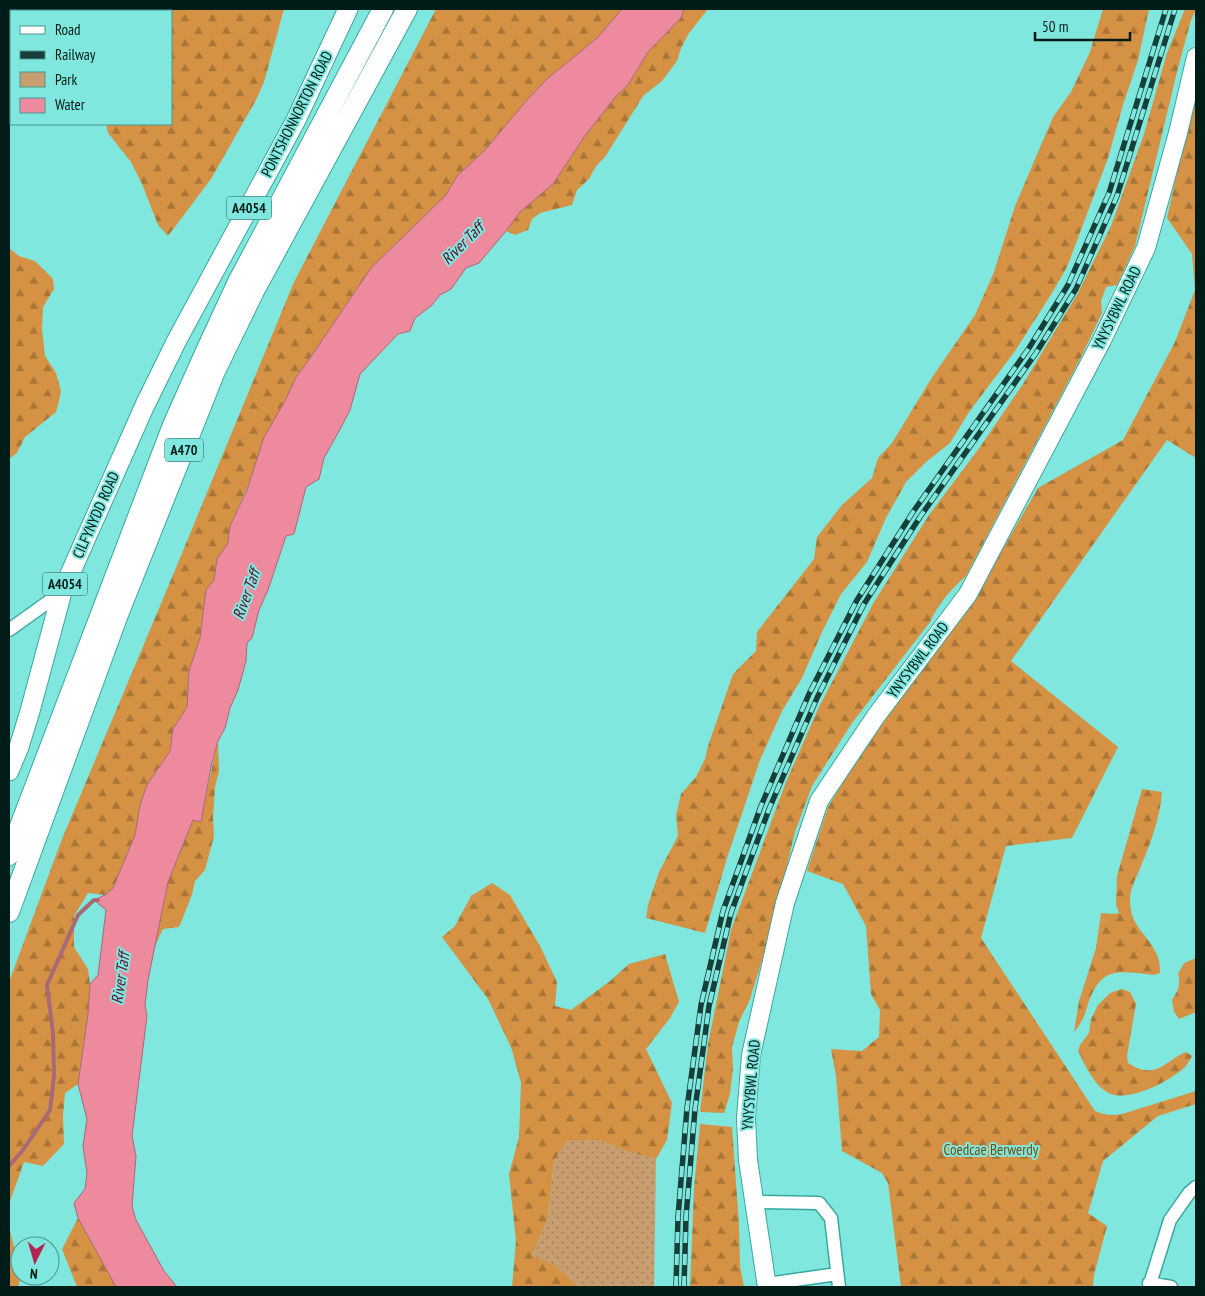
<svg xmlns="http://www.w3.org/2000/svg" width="1205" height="1296" viewBox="0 0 1205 1296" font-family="'PT Sans Narrow',sans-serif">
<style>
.green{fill:url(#green-dots)}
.forest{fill:url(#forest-firs)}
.water{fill:#ee8a9e;stroke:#a76976}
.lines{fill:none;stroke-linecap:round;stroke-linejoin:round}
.stream{stroke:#a76976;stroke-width:4}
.minor-casing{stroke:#3aa89f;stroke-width:15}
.secondary-casing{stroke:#3aa89f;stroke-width:20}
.primary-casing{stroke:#3aa89f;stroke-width:21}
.trunk-casing{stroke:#3aa89f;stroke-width:22}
.minor{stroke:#fff;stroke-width:12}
.secondary{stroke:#fff;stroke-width:18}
.primary{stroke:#fff;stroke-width:19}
.trunk{stroke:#fff;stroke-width:20}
.rail-casing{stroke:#163f3a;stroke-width:5.5}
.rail{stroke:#7fe7dd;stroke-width:4;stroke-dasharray:11;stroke-linecap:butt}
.labels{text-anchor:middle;stroke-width:4;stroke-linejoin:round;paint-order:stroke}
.shield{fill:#7fe7dd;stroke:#265954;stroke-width:1}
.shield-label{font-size:14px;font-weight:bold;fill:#001c19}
.street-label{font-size:15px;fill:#001c19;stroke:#7fe7dd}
.park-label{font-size:15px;fill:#774b10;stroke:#7fe7dd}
.water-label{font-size:16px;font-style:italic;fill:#630829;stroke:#7fe7dd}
</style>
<defs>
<pattern id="green-dots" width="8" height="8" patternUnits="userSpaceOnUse" patternTransform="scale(1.25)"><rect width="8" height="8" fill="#c89d70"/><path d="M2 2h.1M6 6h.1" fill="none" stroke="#a07f5b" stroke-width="1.8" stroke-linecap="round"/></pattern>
<pattern id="forest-firs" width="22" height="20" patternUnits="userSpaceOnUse" patternTransform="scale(1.25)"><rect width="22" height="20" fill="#d59244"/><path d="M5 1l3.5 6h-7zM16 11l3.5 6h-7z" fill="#aa7638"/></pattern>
</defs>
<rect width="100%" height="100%" fill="#7fe7dd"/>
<path class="green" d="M568,1140H598L629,1152L656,1159L654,1287H579L555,1265L533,1257L548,1217L554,1161Z"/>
<path class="forest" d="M83,9H284L264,82L256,100L211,179L168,236L158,225L142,184L131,162L108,133L106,124H171V11H84Z
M436,9H515L517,10L622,9L597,38L547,79L527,100L485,150L457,176L446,195L371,268L306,364L296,377L230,526L228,543L217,559L214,580L206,590L200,638L189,671L187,707L173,729L170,751L147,785L140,805L135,835L113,888L105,895L88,893L74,916V947L88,969L90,984L88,1014L78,1084L65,1093L63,1116L64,1144L43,1166L24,1162L9,1204V982L62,839L173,575L294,282Z
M684,9H708L689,33L681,48L677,61L662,81L643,96L605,157L596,166L589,179L577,190L572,205L540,213L532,219L528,230L515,235L506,231L520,212L553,184L584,137L617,95L628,85L648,52L681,18Z
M1103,9H1149L1138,60L1123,105L1108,158L1067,267L1052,293L1015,351L969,412L950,443L926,462L906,482L886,518L867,562L841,594L822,632L802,678L782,711L760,760L727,858L705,933L646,918L648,905L659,872L678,836L676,815L681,794L696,777L705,759L708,746L733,674L756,651L757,632L814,559L817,537L842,505L872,478L878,458L892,443L931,379L975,315L994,272L1015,206L1053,117L1071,92L1090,52Z
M1185,9H1196L1191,20L1178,68L1135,246L1117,285L1106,287L1101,301L1102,313L1080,359L966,576C951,589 938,604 930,622L852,723L812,786L795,832L771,931L750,999L739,1022L732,1047L733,1069L730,1094L724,1113L700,1112L708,1044L731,930L786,782L819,707L874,602L929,515L980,447L1023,384L1078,293L1111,226L1144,134L1167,53Z
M1196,87V458L1167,440L1011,661L1118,747L1072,838L1006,846L981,938L1095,1111C1105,1115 1112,1116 1122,1114L1196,1091V1104L1158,1116L1103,1161L1088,1213L1107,1226L1094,1275L1093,1287H901L888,1183L882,1173L842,1151L836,1076L831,1049L862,1051L879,1037L880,1010L871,994L866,926L843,884L807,871L828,807L880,722L973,600L1038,488L1123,440L1175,342L1195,290L1192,254L1167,218Z
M9,248L19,256L35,261L53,279L54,289L43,307L42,329L45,356L56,373L61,391L59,401L56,412L25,437L17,453L9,459Z
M218,741L219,771L215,787L213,818L214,836L205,870L195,881L192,895L179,927L163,929L153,949L168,882L193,820L200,822Z
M1142,789L1162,792C1160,818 1151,842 1141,866C1136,879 1130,887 1130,902C1130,933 1162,941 1160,973L1154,975C1118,971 1101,966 1088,1004C1085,1015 1082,1023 1074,1032L1079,1001L1096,948L1101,913L1115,914L1119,913L1116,905L1117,876Z
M492,883L510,895L540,946L557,982L555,1006L571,1010L610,981L629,964L665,954L679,1002L670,1018L646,1049L672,1103L667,1140L656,1159L629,1152L598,1140H568L554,1161L548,1217L533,1256L555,1265L579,1287H512L516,1241L509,1174L519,1137L521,1083L511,1047L488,999L442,937L455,926L471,896Z
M1196,958V1012L1179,1019L1174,1012L1172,1000C1178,991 1181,984 1178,974L1184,963Z
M1122,989L1130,992L1136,1004L1127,1056L1128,1063C1156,1081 1163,1062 1186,1052L1192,1056C1190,1060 1187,1065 1183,1069C1167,1082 1132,1101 1111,1094C1095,1088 1085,1065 1078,1051L1080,1045L1089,1033L1091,1019L1098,1005L1110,993Z
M700,1124L732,1127L739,1224L740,1266L744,1287H690L694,1189Z
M78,1218L116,1287H77L62,1249Z
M9,1226L21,1276L18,1287H9Z"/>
<path class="water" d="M622,9H684L681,18L648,52L628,85L617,95L584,137L553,184L520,212L506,231L479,263L466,268L451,289L440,295L431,306L415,318L410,331L398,334L360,374L350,410L338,433L324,458L319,479L306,487L294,534L286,536L268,590L259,610L252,638L247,643L246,661L238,690L230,708L225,728L218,741L211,767L201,822L193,820L168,882L148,980L145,1005L147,1016L132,1136L136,1156L132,1206L136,1220L164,1271L177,1287H116L78,1218L74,1203L85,1189L87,1173L83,1146L87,1119L78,1084L88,1014L90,984L98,975L106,910L94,900L105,895L113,888L135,835L140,805L147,785L170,751L173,729L187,707L189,671L200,638L206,590L214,580L217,559L228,543L230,526L247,490L264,437L285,401L296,377L306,364L371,268L446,195L457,176L485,150L527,100L547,79L597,38Z"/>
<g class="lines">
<path class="stream" d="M9,1166L23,1150L50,1110L54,1076L53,1033L47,985L78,915L94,900H98"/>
<g class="minor-casing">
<path id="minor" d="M9,630L62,592
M755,1202L819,1203L831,1218L839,1287
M1149,1283L1171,1287
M767,1284L837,1274
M1149,1287L1170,1220L1189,1193L1196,1187"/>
</g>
<g class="secondary-casing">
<path id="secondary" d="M767,1287L748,1160L746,1118L751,1055L785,903L819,801L876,716L968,594L1102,340L1146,248L1178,133L1196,57"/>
</g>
<g class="primary-casing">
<path id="primary" d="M9,771L19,747L30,711L62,592L145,405L177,340L296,120L348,9"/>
</g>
<g class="trunk-casing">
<path id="trunk" d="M9,855L173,425L206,351L238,282L383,9
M9,912L117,617L215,371L254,291L407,9"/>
</g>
<use href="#minor" class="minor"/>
<use href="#secondary" class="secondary"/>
<use href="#primary" class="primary"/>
<use href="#trunk" class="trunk"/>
<g class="rail-casing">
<path id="rail" d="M676,1287L678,1217L687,1108L701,1005L723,911L761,806L809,694L857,600L913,512L1029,348L1068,285L1109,193L1166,9
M684,1287L686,1217L695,1109L709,1006L731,913L769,809L817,698L864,604L920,517L1036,353L1076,289L1117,196L1175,9"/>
</g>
<use href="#rail" class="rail"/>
</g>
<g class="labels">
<g class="shield">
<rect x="226.5" y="196.5" width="45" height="23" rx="4"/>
<rect x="165" y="438.5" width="38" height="23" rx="4"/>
<rect x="42.5" y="572.5" width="45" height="23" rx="4"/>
</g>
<g class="shield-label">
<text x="249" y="213">A4054</text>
<text x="184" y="455">A470</text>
<text x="65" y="589">A4054</text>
</g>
<g class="street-label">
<text transform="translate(297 114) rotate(-63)" y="5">PONTSHONNORTON ROAD</text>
<text transform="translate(1117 308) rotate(-64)" y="5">YNYSYBWL ROAD</text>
<text transform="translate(96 515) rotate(-66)" y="5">CILFYNYDD ROAD</text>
<text transform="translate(918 660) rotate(-53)" y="5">YNYSYBWL ROAD</text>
<text transform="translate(751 1085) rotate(-85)" y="5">YNYSYBWL ROAD</text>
</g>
<g class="park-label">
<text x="991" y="1155">Coedcae Berwerdy</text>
</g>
<g class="water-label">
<text transform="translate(462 243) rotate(-45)" y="6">River Taff</text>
<text transform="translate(246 594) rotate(-70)" y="6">River Taff</text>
<text transform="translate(120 978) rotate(-82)" y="6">River Taff</text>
</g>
</g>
<rect width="1205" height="1296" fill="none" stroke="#001c19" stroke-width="20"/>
<rect x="10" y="10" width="162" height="115" fill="#7fe7dd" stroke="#4c968f"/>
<rect x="20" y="26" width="25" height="8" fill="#ffffff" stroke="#4c968f"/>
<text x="55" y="35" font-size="15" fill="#001c19">Road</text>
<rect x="20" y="51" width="25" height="8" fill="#163f3a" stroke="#4c968f"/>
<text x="55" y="60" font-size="15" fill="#001c19">Railway</text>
<rect x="20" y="72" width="25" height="15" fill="#c89d70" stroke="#4c968f"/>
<text x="55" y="85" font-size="15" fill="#001c19">Park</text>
<rect x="20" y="98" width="25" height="15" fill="#ee8a9e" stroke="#4c968f"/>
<text x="55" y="110" font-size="15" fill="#001c19">Water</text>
<g transform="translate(35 1261) rotate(185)"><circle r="24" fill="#7fe7dd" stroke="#4c968f"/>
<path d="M0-4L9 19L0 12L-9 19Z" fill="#b42453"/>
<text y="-8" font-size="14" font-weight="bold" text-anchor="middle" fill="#001c19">N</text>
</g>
<path d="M1035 32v8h95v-8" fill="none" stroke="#001c19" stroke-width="2.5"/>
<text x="1042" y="32" font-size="15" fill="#001c19" stroke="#7fe7dd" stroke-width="4" paint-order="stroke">50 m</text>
</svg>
